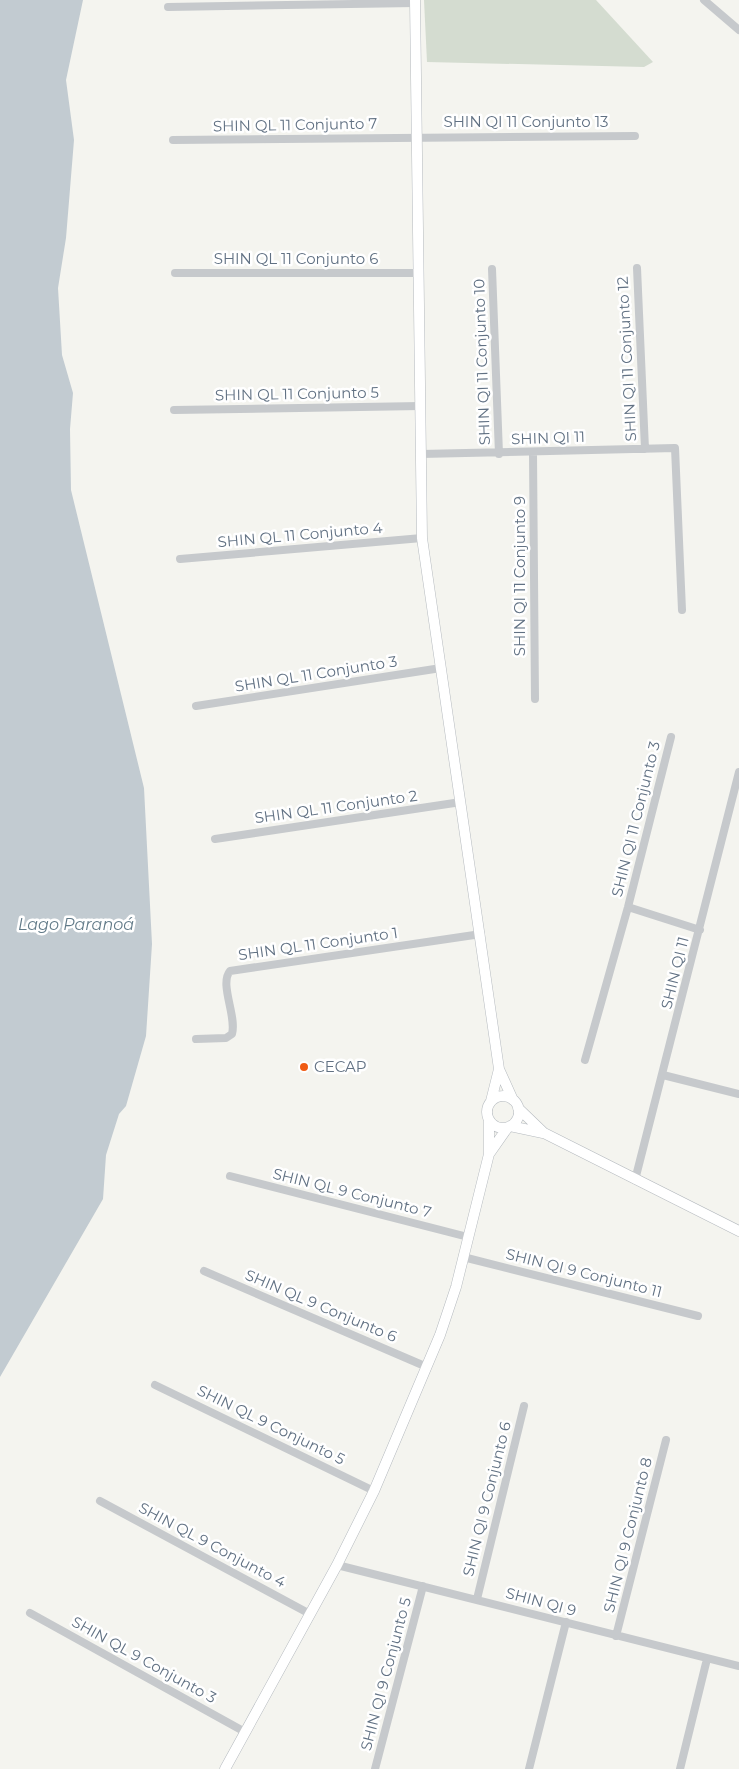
<svg xmlns="http://www.w3.org/2000/svg" width="739" height="1769" viewBox="0 0 739 1769" font-family="Montserrat,sans-serif">
<style>
.green{fill:#d4dcd0}
.water{fill:#c2cbd1}
.lines{fill:none;stroke-linecap:round;stroke-linejoin:round}
.secondary-casing{stroke:#b5babf;stroke-width:11}
.street{stroke:#c6c9cc;stroke-width:8}
.secondary{stroke:#fff;stroke-width:10}
.poi-dot{fill:#f05b13;stroke:#fff;stroke-width:2}
.labels{text-anchor:middle;stroke-width:5;stroke-linejoin:round;paint-order:stroke}
.street-label{font-size:15px;fill:#617183;stroke:#fff}
.poi-label{font-size:15px;fill:#617183;stroke:#fff;text-anchor:start}
.water-label{font-size:16px;font-style:italic;fill:#617a88;stroke:#fff}
</style>
<rect width="100%" height="100%" fill="#f4f4ef"/>
<path class="green" d="M424,0H596L653,62L644,67L427,62Z"/>
<path class="water" d="M0,0H83L66,80L74,140L66,238L58,288L62,355L73,393L70,429L71,490L144,788L152,944L146,1036L126,1106L119,1114L106,1155L103,1199L0,1377Z"/>
<g class="lines">
<g class="secondary-casing">
<path id="secondary" d="M415,0L422,538L499,1069L513,1100
M487 1112a16 16 0 1 1 32 0a16 16 0 1 1-32 0Z
M491,1101L499,1069
M518,1108L544,1133L739,1231
M510,1126L543,1133
M489,1154L508,1127
M225,1769L337,1565L374,1491L440,1335L456,1287L489,1154V1120"/>
</g>
<path class="street" d="M704,0L739,30
M168,7L415,3
M173,140L635,136
M637,268L645,449
M492,269L499,454
M175,273H418
M174,410L421,406
M533,453L535,699
M421,454L675,448L682,610
M180,559L422,538
M196,706L441,668
M215,839L461,802
M628,907L700,930
M196,1039L226,1038L232,1034C237,1016 219,984 230,971L481,934
M585,1060L628,907L671,737
M663,1075L739,1094
M230,1176L468,1237
M635,1180L739,772
M463,1257L698,1316
M204,1271L427,1367
M155,1385L374,1491
M100,1501L310,1614
M337,1565L739,1666
M477,1599L524,1406
M30,1613L245,1732
M616,1636L666,1440
M375,1769L423,1586
M529,1769L566,1622
M680,1769L707,1659"/>
<use href="#secondary" class="secondary"/>
</g>
<circle class="poi-dot" cx="304" cy="1067" r="5"/>
<g class="labels">
<g class="street-label">
<text x="526" y="127">SHIN QI 11 Conjunto 13</text>
<text transform="translate(295 125) rotate(-1)" y="5">SHIN QL 11 Conjunto 7</text>
<text x="296" y="264">SHIN QL 11 Conjunto 6</text>
<text transform="translate(627 359) rotate(-93)" y="5">SHIN QI 11 Conjunto 12</text>
<text transform="translate(482 362) rotate(-92)" y="5">SHIN QI 11 Conjunto 10</text>
<text transform="translate(297 394) rotate(-1)" y="5">SHIN QL 11 Conjunto 5</text>
<text transform="translate(548 438) rotate(-2)" y="5">SHIN QI 11</text>
<text transform="translate(300 535) rotate(-5)" y="5">SHIN QL 11 Conjunto 4</text>
<text transform="translate(520 576) rotate(-90)" y="5">SHIN QI 11 Conjunto 9</text>
<text transform="translate(316 674) rotate(-9)" y="5">SHIN QL 11 Conjunto 3</text>
<text transform="translate(336 807) rotate(-8)" y="5">SHIN QL 11 Conjunto 2</text>
<text transform="translate(636 819) rotate(-76)" y="5">SHIN QI 11 Conjunto 3</text>
<text transform="translate(318 944) rotate(-8)" y="5">SHIN QL 11 Conjunto 1</text>
<text transform="translate(675 973) rotate(-76)" y="5">SHIN QI 11</text>
<text transform="translate(352 1193) rotate(14)" y="5">SHIN QL 9 Conjunto 7</text>
<text transform="translate(584 1273) rotate(14)" y="5">SHIN QI 9 Conjunto 11</text>
<text transform="translate(321 1306) rotate(23)" y="5">SHIN QL 9 Conjunto 6</text>
<text transform="translate(271 1425) rotate(26)" y="5">SHIN QL 9 Conjunto 5</text>
<text transform="translate(487 1499) rotate(-76)" y="5">SHIN QI 9 Conjunto 6</text>
<text transform="translate(628 1535) rotate(-76)" y="5">SHIN QI 9 Conjunto 8</text>
<text transform="translate(212 1545) rotate(28)" y="5">SHIN QL 9 Conjunto 4</text>
<text transform="translate(541 1602) rotate(15)" y="5">SHIN QI 9</text>
<text transform="translate(144 1660) rotate(29)" y="5">SHIN QL 9 Conjunto 3</text>
<text transform="translate(386 1674) rotate(-75)" y="5">SHIN QI 9 Conjunto 5</text>
</g>
<g class="poi-label">
<text x="314" y="1072">CECAP</text>
</g>
<g class="water-label">
<text x="76" y="930">Lago Paranoá</text>
</g>
</g>
</svg>
